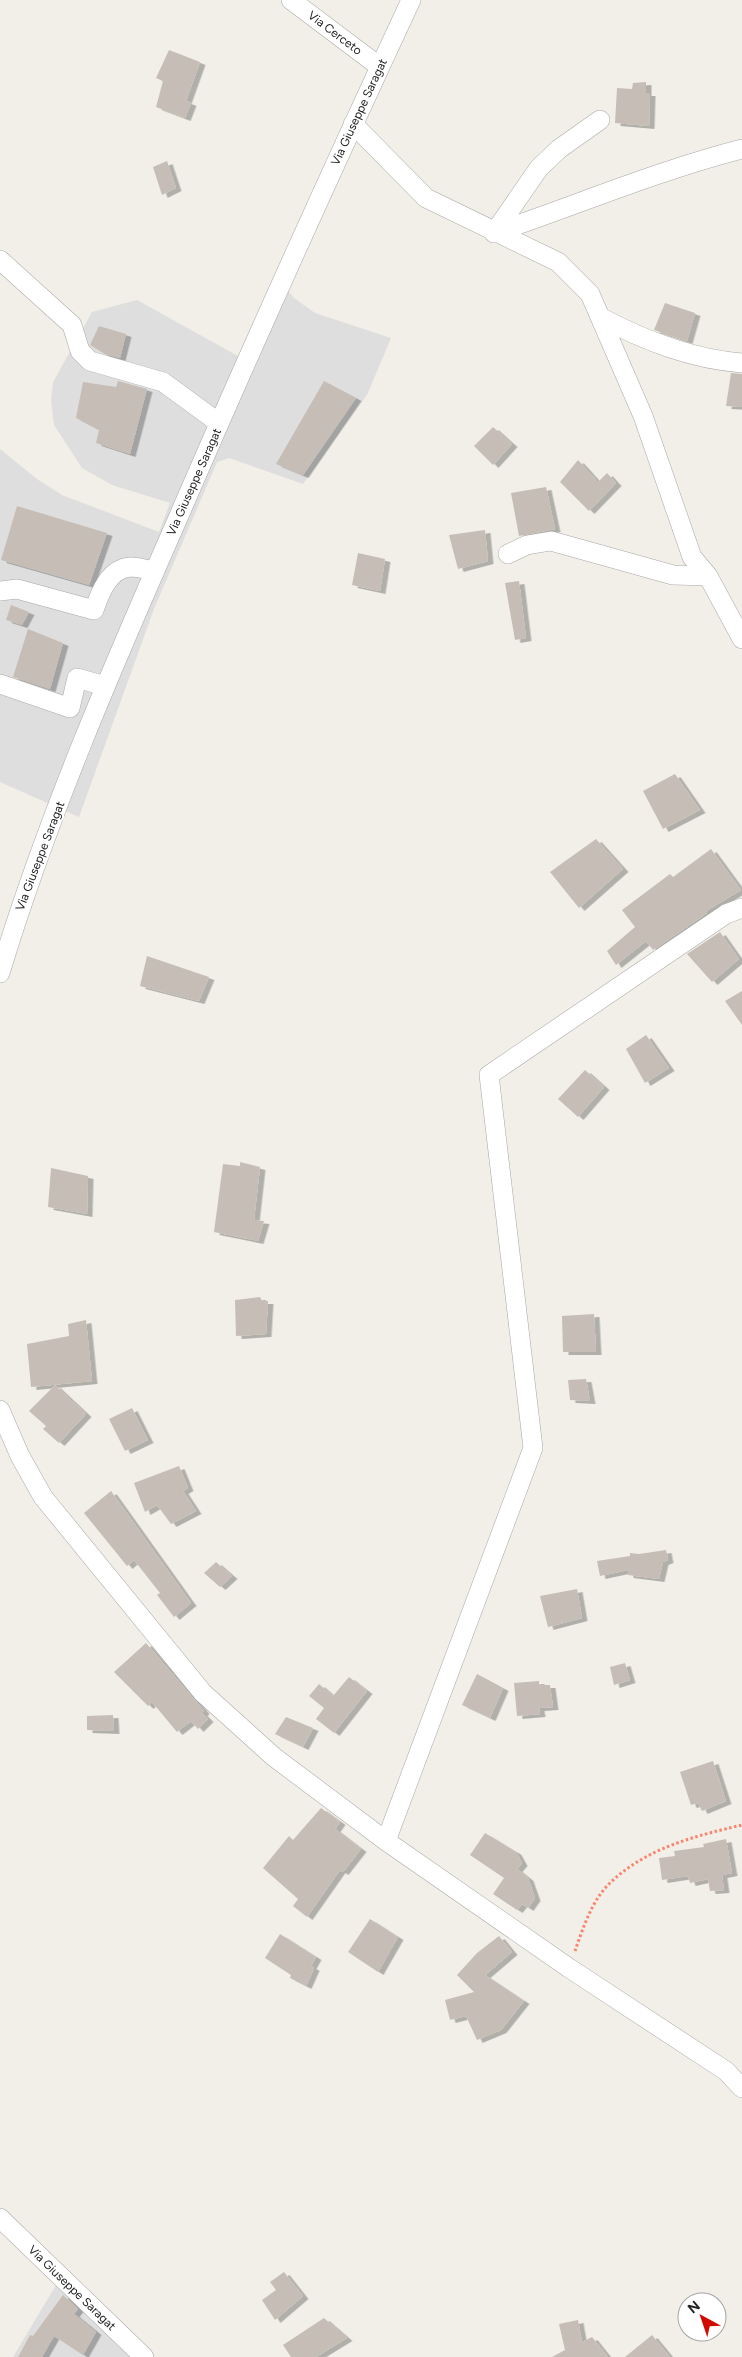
<svg xmlns="http://www.w3.org/2000/svg" width="742" height="2357" viewBox="0 0 742 2357" font-family="Figtree,sans-serif">
<style>
.residential{fill:#dfdede}
.building{fill:#c6beb6;filter:url(#shadow)}
.lines{fill:none;stroke-linecap:round;stroke-linejoin:round}
.minor-casing{stroke:#a8a8a8;stroke-width:20}
.path{stroke:#fd836d;stroke-width:3;stroke-dasharray:2.5 2.5;stroke-linecap:butt}
.minor{stroke:#fff;stroke-width:19}
.labels{text-anchor:middle;stroke-width:4;stroke-linejoin:round;paint-order:stroke}
.street-label{font-size:12px;fill:#212121;stroke:#fff}
</style>
<defs>
<filter id="shadow"><feDropShadow dx="5.5" dy="3" stdDeviation="0" flood-color="#0004"/></filter>
</defs>
<rect width="100%" height="100%" fill="#f1efe7"/>
<path class="residential" d="M275,276L294,298L315,313L391,338L367,395L303,484L229,458L217,462L154,609L79,817L0,782V449L37,479L62,495L159,532L170,503L112,485L82,468L54,425L51,401L53,382L92,312L137,300L238,356Z
M56,2285L125,2351L131,2357H13Z"/>
<path class="building" d="M169,50L200,62L186,101L191,103L185,118L156,107L163,81L156,78Z
M646,82V93H650L649,126L615,123L617,88L632,89L633,83Z
M167,161L176,188L162,195L153,167Z
M665,303L695,313L687,341L654,330Z
M99,326L126,334L120,358L105,354L90,345Z
M731,373L742,374V407L726,406Z
M118,381L147,389L130,454L96,443L99,430L76,418L83,382L116,387Z
M324,381L356,398L303,475L276,464Z
M493,427L512,444L493,465L474,446Z
M578,460L598,482L607,473L616,483L589,511L560,482Z
M546,487L555,529L519,536L511,493Z
M17,506L107,533L89,585L1,560Z
M485,530L488,561L458,569L449,535Z
M358,553L385,559L380,591L352,585Z
M519,581L526,638L515,640L505,583Z
M11,605L29,612L22,625L6,620Z
M28,629L63,643L50,689L13,677Z
M675,774L700,810L663,829L643,791Z
M596,839L623,869L579,908L550,872Z
M711,849L741,890L706,911L707,913L653,950L646,941L616,965L607,951L635,927L622,910L670,874L673,877Z
M720,932L739,959L712,982L687,954Z
M147,956L209,977L199,1001L140,986Z
M742,991V1025L725,1001Z
M646,1035L669,1068L645,1083L626,1049Z
M585,1070L604,1087L578,1117L558,1099Z
M240,1162L260,1167L254,1220L264,1221L258,1241L214,1232L223,1164L240,1166Z
M51,1168L88,1176L87,1214L48,1207Z
M260,1297L262,1301H268L266,1334L236,1336L235,1300Z
M594,1314L596,1352H563L562,1316Z
M86,1320L92,1381L31,1387L27,1344L69,1336L68,1324Z
M586,1379L590,1401L570,1400L568,1380Z
M55,1385L86,1414L59,1443L43,1429L46,1426L29,1411Z
M132,1408L148,1440L125,1451L109,1419Z
M179,1466L188,1488L183,1491L196,1511L171,1524L157,1505L145,1512L134,1483Z
M111,1491L191,1603L174,1617L157,1595L160,1593L134,1560L127,1566L84,1513Z
M666,1550L668,1560L663,1562L659,1579L628,1575V1570L600,1576L597,1561L630,1556V1553L639,1554Z
M216,1562L232,1576L220,1587L204,1573Z
M577,1589L582,1618L548,1627L540,1596Z
M146,1643L204,1711L202,1713L208,1719L198,1729L191,1721L177,1732L152,1702L148,1706L114,1672Z
M625,1663L630,1680L614,1685L610,1667Z
M477,1674L503,1688L490,1718L462,1705Z
M349,1677L367,1691L334,1733L316,1719L324,1708L309,1696L319,1684L333,1696Z
M539,1681V1685H550L553,1707L539,1708L540,1714L517,1716L514,1683Z
M113,1715L114,1731L87,1730V1716Z
M286,1717L313,1728L303,1747L275,1734Z
M713,1761L726,1801L702,1811L698,1803L691,1805L680,1772Z
M321,1808L340,1822L335,1829L361,1849L343,1872L340,1870L307,1917L293,1906L298,1899L263,1868L289,1836L293,1840Z
M485,1833L516,1852L522,1863L517,1869L528,1878L535,1898L528,1908L522,1904L517,1910L493,1894L504,1878L470,1855Z
M726,1839L732,1873L722,1875L724,1890L710,1891L708,1879L690,1883L688,1876L662,1880L659,1858L675,1856L674,1851L704,1847L703,1844Z
M370,1919L398,1937L378,1972L348,1952Z
M280,1934L316,1957L311,1966L314,1968L306,1986L290,1978L291,1975L265,1958Z
M499,1936L512,1952L485,1975L524,2001L501,2030L477,2040L466,2016L450,2020L445,2000L474,1992L457,1975L477,1953Z
M284,2272L303,2296L275,2320L262,2300L276,2290L270,2282Z
M63,2295L78,2309L74,2314L96,2332L83,2355L54,2336L42,2357H18L30,2335L33,2336Z
M324,2318L347,2338L316,2357H291L283,2345Z
M578,2320L582,2342L592,2337L608,2357H552L565,2350L559,2324Z
M652,2335L670,2357H625Z"/>
<g class="lines">
<g class="minor-casing">
<path id="minor" d="M291,0L380,67
M353,124L426,198L558,262L590,294L643,416L692,557L708,576L742,639
M494,233C577,205 657,171 742,149
M494,233L539,168L559,149L600,120
M0,260L72,325L80,351L90,361L163,382L219,423
M600,317C645,341 691,359 742,363
M508,554L527,545L551,541L673,575L708,576
M0,591L17,589L94,610C100,593 109,568 131,567C139,567 147,570 155,571
M0,684L70,708L77,678L105,686
M742,908L726,914L489,1075L533,1448L386,1841L569,1968L726,2071L742,2088
M0,973C47,818 113,666 178,518C253,344 331,172 411,0
M0,1410L20,1456L43,1497L203,1693L274,1757L386,1841
M0,2218L144,2357"/>
</g>
<path class="path" d="M575,1951C583,1928 592,1900 610,1883C646,1848 695,1836 742,1825"/>
<use href="#minor" class="minor"/>
</g>
<g class="labels">
<g class="street-label">
<text transform="translate(335 33) rotate(37)" y="4">Via Cerceto</text>
<text transform="translate(359 112) rotate(-65)" y="4">Via Giuseppe Saragat</text>
<text transform="translate(194 482) rotate(-66)" y="4">Via Giuseppe Saragat</text>
<text transform="translate(40 856) rotate(-69)" y="4">Via Giuseppe Saragat</text>
<text transform="translate(72 2288) rotate(44)" y="4">Via Giuseppe Saragat</text>
</g>
</g>
<g transform="translate(702 2317) rotate(320)"><circle r="24" fill="#ffffff" stroke="#a6a6a6"/>
<path d="M0-4L9 19L0 12L-9 19Z" fill="#d20b00"/>
<text y="-8" font-size="14" font-weight="bold" text-anchor="middle" fill="#212121">N</text>
</g>
</svg>
